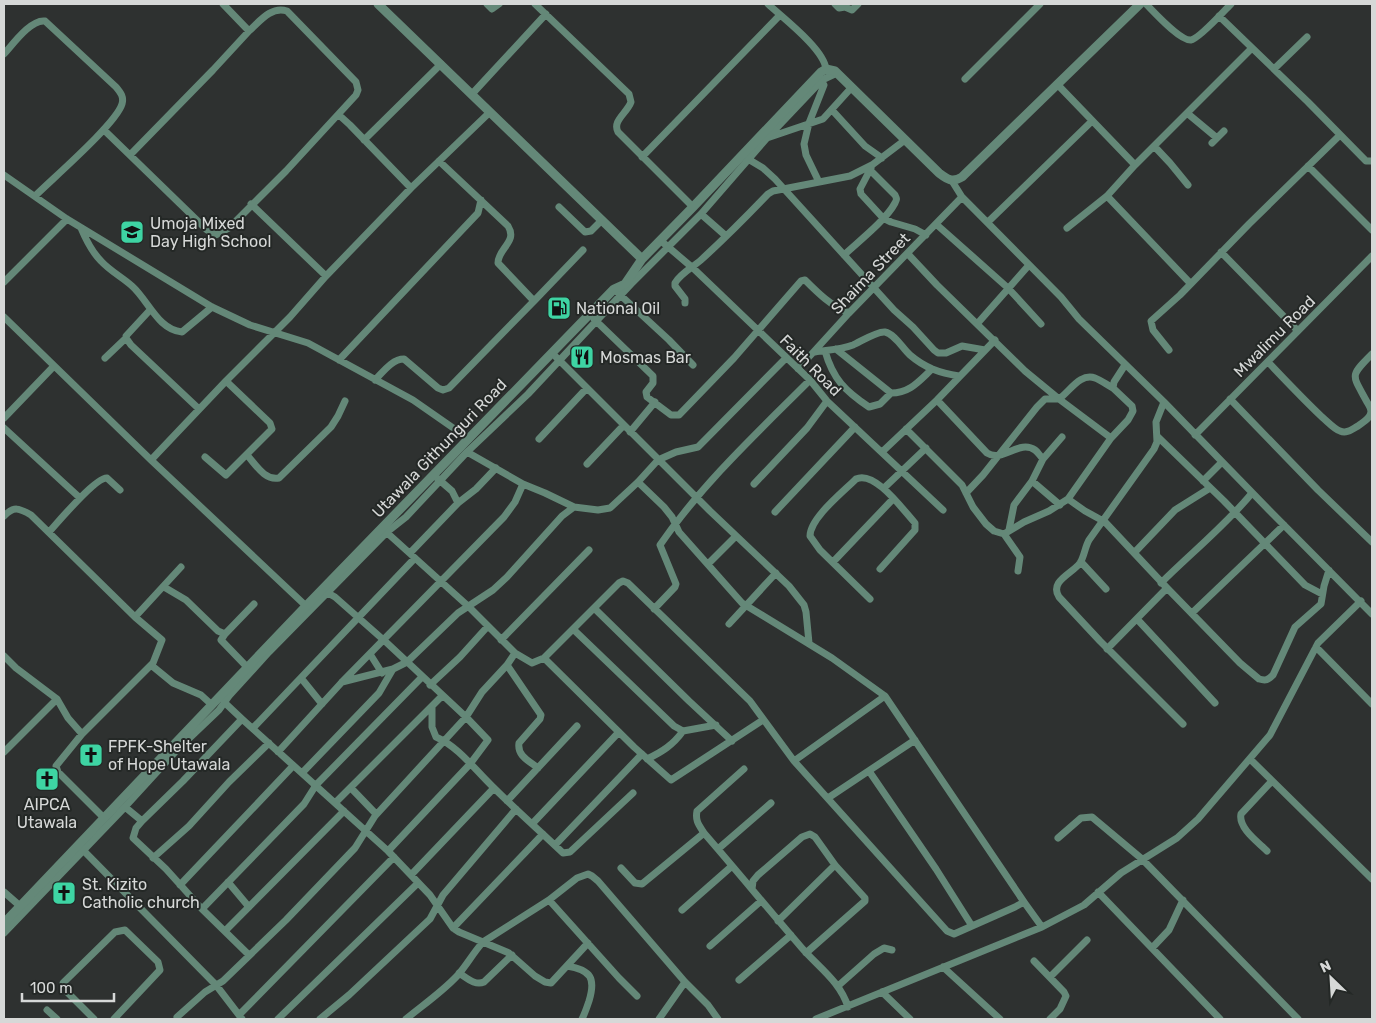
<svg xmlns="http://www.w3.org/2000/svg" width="1376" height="1023" viewBox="0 0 1376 1023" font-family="Rubik,sans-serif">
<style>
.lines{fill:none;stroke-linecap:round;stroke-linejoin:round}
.minor{stroke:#648878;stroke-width:7}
.tertiary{stroke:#648878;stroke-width:9}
.labels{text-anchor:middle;stroke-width:4;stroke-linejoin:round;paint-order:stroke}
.poi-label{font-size:16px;fill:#d6d8d7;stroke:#242826;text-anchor:start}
.street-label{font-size:16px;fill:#d6d8d7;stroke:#242826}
</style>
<rect width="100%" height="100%" fill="#2e3130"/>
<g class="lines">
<path class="minor" d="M487,4L492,9L499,4
M535,4L629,94L631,102C627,113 612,121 618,132L693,207
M768,4C783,18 824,49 826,69
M835,4L839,8L845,7L852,10L858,4
M1146,4C1154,12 1180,41 1191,40C1199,39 1225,10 1231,4
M1219,16L1308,102L1366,161H1372
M4,54C13,44 31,19 45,21L116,87C121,93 124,97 122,104C116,124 52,179 35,196
M1274,69L1307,37
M818,75L824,85L809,123L804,144L806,155L819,182
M965,79L1040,4
M1057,84L1135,165
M472,94L546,14
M832,110L865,146L882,158
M1187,113L1217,138
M339,115L350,125L411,188
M104,130L207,230L216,235L229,228L286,171L356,95L358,90L356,82L287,11C271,6 260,21 249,31L223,4
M767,138L822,80L837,73
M364,140L441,64
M1212,143L1224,131
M1154,146L1170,163L1188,185
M130,155L213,70L249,31
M642,157L780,15
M748,159L763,168L775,179L894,310L913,327L934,350L938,353H946L962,346L985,350
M439,161L508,226C518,242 498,248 498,263L534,301L583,250
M1308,166L1372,230
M871,168L860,189L861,194L883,218L891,222L915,229L926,235
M4,175L67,219L212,307L250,325L308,343L413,400L469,439
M952,181L962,197L1061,297L1079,319L1164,402L1268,509L1372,614
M1107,196L1190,283
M251,204L326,276
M559,207L585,232L591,231L602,220
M701,214L726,236
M988,222L1092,121
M936,224L1008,288L1041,324
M81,228C86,240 92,252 101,261C110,271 122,277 132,286C148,300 158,330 182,332L212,307
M1067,228L1107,196L1135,165L1252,48
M660,240L694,269L810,380L827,401L943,510
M1221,252L1298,331
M908,254L937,285L1025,371L1059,399L1111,438
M844,255C859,241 886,220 895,203C897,199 897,199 895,195L870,170
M4,282L67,219
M617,292L669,340L693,365
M685,303V299L675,286V283C681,273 692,268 701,260C724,239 746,217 768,194L773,191L850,176L872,165L905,140
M4,317L151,460L306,606
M594,319L653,376V383L646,392L647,397L671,415H679L734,358L801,281L805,280C818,293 831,306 849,313
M977,324L1029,265
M126,338L131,345L199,409
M836,349L891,393C910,393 919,381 932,369
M1169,350L1153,330L1151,321L1180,295L1249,224L1340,135
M825,351C833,379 845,391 869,407L880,404L891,393
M815,352C827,350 840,350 853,345C860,342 877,331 885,332C895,334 903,349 910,355C925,368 940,373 959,376
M556,357L710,511L789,586L804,605L806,612L809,643
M105,358L126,338V336L150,310
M339,360L478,213L481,200
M1268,362C1286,381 1303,399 1322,417C1328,422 1334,429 1340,431C1347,434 1352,429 1358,426C1363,422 1370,419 1371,412C1371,408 1369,405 1367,402C1352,374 1349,377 1372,354
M798,369L849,313L962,197
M375,380C383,372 392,359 404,359L438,388L443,390L449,388L534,301
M1230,399L1318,490L1372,542
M937,400L987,453C1003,463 1019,439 1035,450C1038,452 1040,456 1043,459
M1164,402L1156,422L1157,442L1154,449L1089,540C1085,547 1084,557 1080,563C1072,574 1049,581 1059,597L1100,641L1183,724
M4,418L54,366
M4,428L80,498
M906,429L962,485L973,507L986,524L994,531L1004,534L1020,557L1018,571
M630,432L655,402
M1195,435L1372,256
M1157,436L1224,501L1305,585L1322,594
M539,439L586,389
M467,452L523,484L545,493L574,507
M882,452L937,400L995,340
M247,455C256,465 265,481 279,478L331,427L338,416L345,401
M205,457L226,475L272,429L270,423L226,381
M151,460L226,381L290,317L326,276L411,188L490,112
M587,464L623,426
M1032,481L1060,505
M1203,481L1222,462
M638,482L664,507L672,517L679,532L742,603L832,658L885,696L1024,902
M754,484L807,428L827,401
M884,488L926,448
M966,493L983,475L1037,407L1045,399H1059C1069,392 1081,372 1095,378C1101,380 1107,385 1113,388
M1068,499L1085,511L1105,522L1167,588L1240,663L1259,679C1266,681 1268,680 1273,675L1295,627L1321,604L1324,586L1329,570
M458,503L476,489L496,468
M775,512L855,427
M4,516C14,506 19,508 31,515L135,617L162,640L153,663L82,734L56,766L58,772L104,818
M384,530L468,606L515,653L532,663L544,658L619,583L623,581L628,583L750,701L794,761L947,931L954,934L1015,907L1024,902L1042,927
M1009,530L1014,505L1032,481L1043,459L1062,437
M49,532C58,522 96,477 107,478L120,490
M1004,534L1024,522L1049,511L1068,499L1111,438L1128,420L1133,411L1132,406L1113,388L1114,382L1125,365
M410,553L458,503L452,491L437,478
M1134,553L1175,510L1210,488
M833,562L893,499
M1081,562L1106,589
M708,564L736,536
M1161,583C1191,553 1226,525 1252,493
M164,587L186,600L218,631L225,634L221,640L248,668
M326,592L335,597L387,643L466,717L488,740L470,764L388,851
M870,599L820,550L810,536C810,518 843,492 856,479C875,470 903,510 915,523V530L880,569
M594,608L689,701L732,741
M654,609L675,587L676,584L660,545C702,484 758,432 810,380
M1192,613L1284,525
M135,617L181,567
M1137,619L1215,703
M729,624L776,573
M573,629L674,726L683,731
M225,634L254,604
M501,640L589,550
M1316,647L1372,704
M1107,649L1167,588
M370,654L382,673
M4,656L16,668L57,699L68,718L82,734
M544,658L634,747L671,780L763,720
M151,665L173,683L201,695L212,705
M507,665L541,715L540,719L519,743C517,756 529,761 538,768
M301,678L322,704
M342,682L393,669L407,662L458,613L493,590L507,577L562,516L574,507L598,510L610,508L638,482L658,460L676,452L698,447L786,358
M430,685L460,657L488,626
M223,698L224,702L242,719L388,851L430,895L453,928L459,932L509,953L535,976L545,982L551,983L588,943
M432,707V727L436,737C459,747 475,770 493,787C516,810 540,831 563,853L570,852L633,793
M253,728L415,558
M4,752L57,699
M278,752L342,682L504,517L515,502L523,484
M647,759C662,752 673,745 683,731L716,725
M1250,759L1372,879
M794,761L885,696
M744,769L697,811C695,821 699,825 704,833C737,871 769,910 801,947C818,967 840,981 848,1007
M869,771L936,869L972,926
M302,773L379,693L393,669
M351,788L376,814
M828,798L915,740
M507,801L577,726
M335,803L442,696
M125,807L142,821L183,781L242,719
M142,821L136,828L133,838L166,869L202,909L249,955
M532,824L619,732
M1058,838L1081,818L1092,817L1142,859L1298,1019
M555,845L642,754
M81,848L216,985L242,1019
M718,849L771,803
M1267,851C1258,842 1238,828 1241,814L1272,781
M153,858L189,826L229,782L269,743
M621,868L635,883L642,884L704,833
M411,875L494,788
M228,882L249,907
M180,885L293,766
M752,889L753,881L758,875L802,837L810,834L815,837L835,865L865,898V901L806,953
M4,892L20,906
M1098,892L1220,1019
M549,900L619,978L637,996
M202,909L304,804L316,785L422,677
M682,910L732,866
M778,921L835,865
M453,928L543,834
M225,931L344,811
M4,933L125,807L177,750L219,710L229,696L269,652L387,532L406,517L467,452L528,394L631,284L701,214L767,138L823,119L852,87
M710,946L761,901
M1152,948L1169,930L1183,900
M1034,961L1064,992L1066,996L1060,1009L1050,1019
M567,966C591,970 596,978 589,1001C587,1007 585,1013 582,1019
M943,967L1000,1019
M459,973C467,978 475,986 484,982L512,955
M1050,977L1087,940
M739,980L791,935
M838,986L874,954L884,948L892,950
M882,992L910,1019
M47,1010L57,1019
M239,1015L394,857
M177,1017L205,992L223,981L286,920L355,848L375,816L466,717L482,692L507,665L515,653
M94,1019L63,988V983L115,932L125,930L158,962L160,970L114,1019
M278,1019L418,883
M320,1019L349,995L430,919L443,895L516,809
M406,1019C423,1005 442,992 457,976C467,965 473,953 483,942L549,900L577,878L588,874L592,876L598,881L685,982L708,1005L718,1019
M659,1019L685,982
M816,1019L1042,927L1084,905L1121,873L1177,838L1198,819L1270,735L1318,643L1361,601"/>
<path class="tertiary" d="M378,4L642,259
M4,923L306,606L614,289L625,284L642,259L693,207L821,72L826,69L835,71L939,173C947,179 952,183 962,177L1140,4"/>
</g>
<defs>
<g id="school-square" transform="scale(1.25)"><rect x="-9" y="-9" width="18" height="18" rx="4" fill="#3ed4a3" stroke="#242826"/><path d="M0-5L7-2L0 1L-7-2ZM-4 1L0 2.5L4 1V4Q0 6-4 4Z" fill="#111"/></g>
<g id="fuel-square" transform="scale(1.25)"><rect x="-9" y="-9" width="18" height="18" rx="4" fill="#3ed4a3" stroke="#242826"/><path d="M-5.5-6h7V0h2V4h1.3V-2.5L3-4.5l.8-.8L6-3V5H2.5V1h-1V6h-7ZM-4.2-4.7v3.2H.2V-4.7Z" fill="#111"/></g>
<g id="restaurant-square" transform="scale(1.25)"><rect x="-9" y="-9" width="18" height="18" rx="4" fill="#3ed4a3" stroke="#242826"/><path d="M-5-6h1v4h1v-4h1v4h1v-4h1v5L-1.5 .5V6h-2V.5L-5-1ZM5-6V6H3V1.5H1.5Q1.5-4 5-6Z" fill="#111"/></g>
<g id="church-square" transform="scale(1.25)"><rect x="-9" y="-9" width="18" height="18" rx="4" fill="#3ed4a3" stroke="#242826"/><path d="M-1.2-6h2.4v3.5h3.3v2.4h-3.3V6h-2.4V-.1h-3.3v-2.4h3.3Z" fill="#111"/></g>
</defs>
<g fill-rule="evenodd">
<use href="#school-square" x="132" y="232"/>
<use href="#fuel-square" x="559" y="308"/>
<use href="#restaurant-square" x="582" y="357"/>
<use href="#church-square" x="91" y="755"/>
<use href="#church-square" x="47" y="779"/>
<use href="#church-square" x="64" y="893"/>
</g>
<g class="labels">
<g class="poi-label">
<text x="150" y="229">Umoja Mixed<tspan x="150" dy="18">Day High School</tspan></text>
<text x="576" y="314">National Oil</text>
<text x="600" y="363">Mosmas Bar</text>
<text x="108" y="752">FPFK-Shelter<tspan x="108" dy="18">of Hope Utawala</tspan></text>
<text x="47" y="810" text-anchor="middle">AIPCA<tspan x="47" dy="18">Utawala</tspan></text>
<text x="82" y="890">St. Kizito<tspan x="82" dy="18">Catholic church</tspan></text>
</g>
<g class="street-label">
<text transform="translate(870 273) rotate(-46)" y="6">Shaima Street</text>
<text transform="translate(1274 336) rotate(-45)" y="6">Mwalimu Road</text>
<text transform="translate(811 365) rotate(45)" y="6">Faith Road</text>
<text transform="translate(439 448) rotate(-46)" y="6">Utawala Githunguri Road</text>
</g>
</g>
<rect width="1376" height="1023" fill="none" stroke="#d6d8d7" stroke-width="10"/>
<g transform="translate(1331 978) rotate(335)" stroke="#242826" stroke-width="4" paint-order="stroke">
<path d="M0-4L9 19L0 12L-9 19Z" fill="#d6d8d7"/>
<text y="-8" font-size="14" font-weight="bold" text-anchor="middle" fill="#d6d8d7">N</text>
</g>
<path d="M22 993v8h92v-8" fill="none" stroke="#d6d8d7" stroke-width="2.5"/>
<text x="30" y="993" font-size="15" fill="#d6d8d7" stroke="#242826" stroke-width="4" paint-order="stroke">100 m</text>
</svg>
